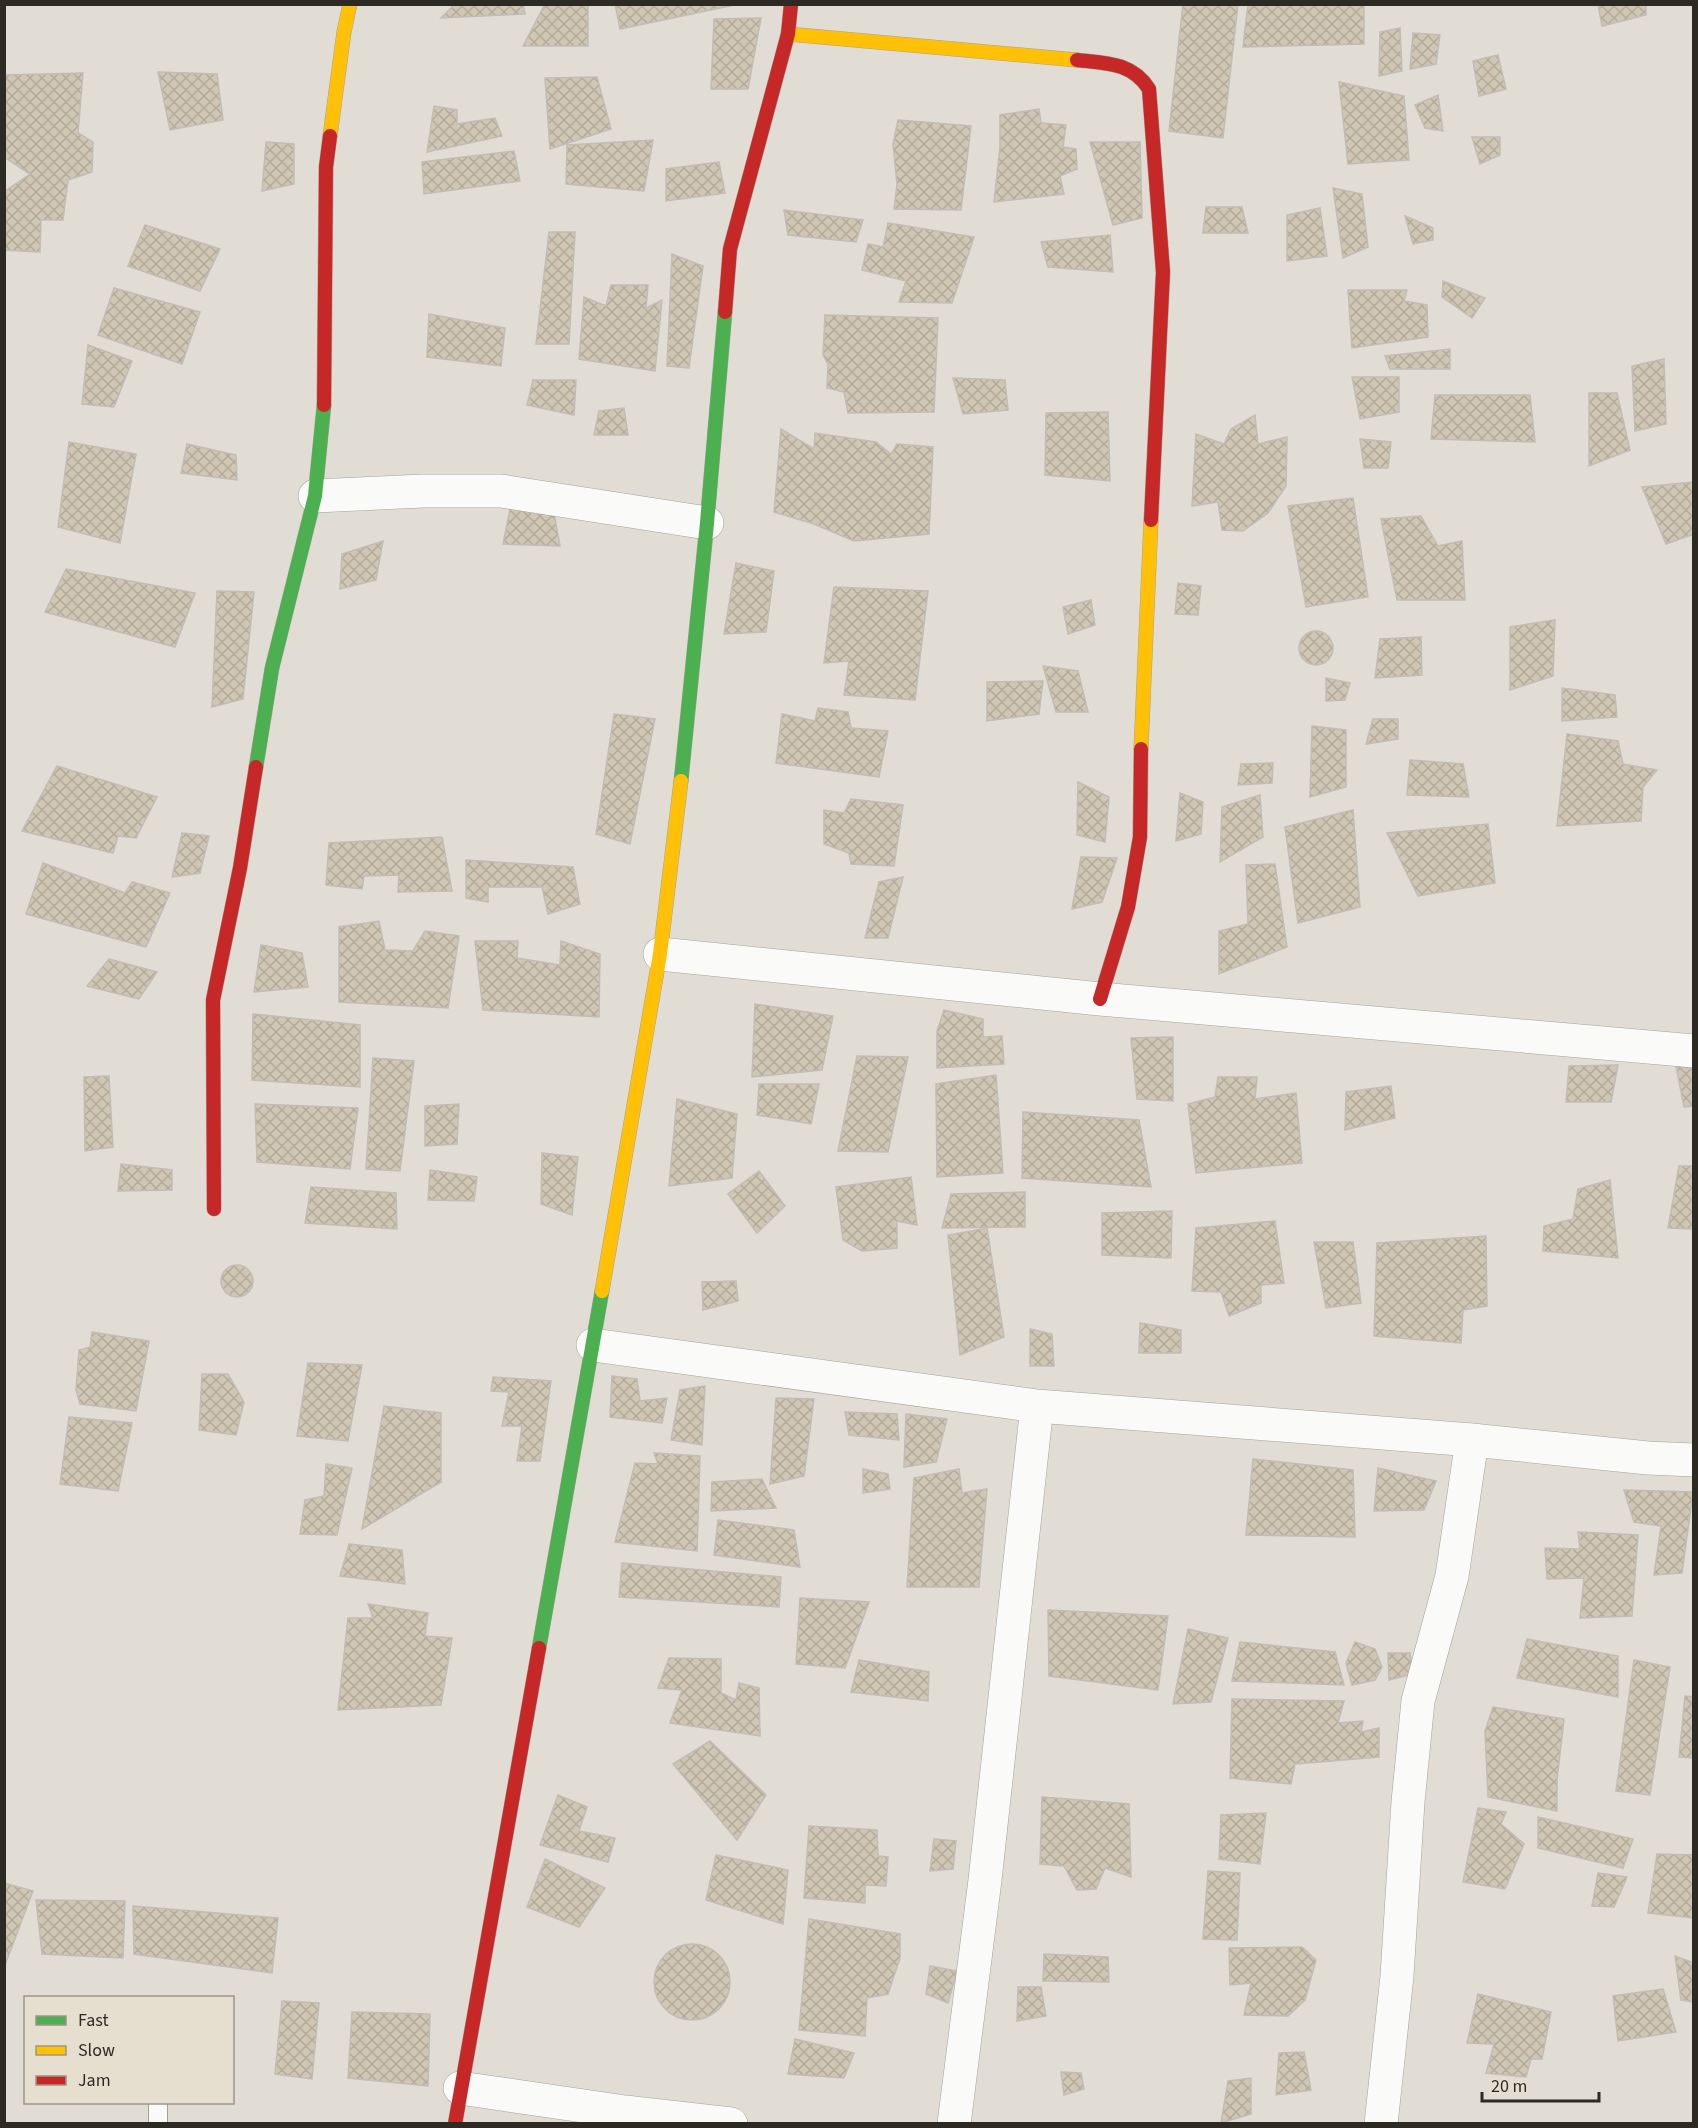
<svg xmlns="http://www.w3.org/2000/svg" width="1698" height="2128" viewBox="0 0 1698 2128" font-family="'Source Sans 3',sans-serif">
<style>
.building{fill:url(#building-cross-hatch);stroke:#c1bdb6;stroke-width:1.5}
.lines{fill:none;stroke-linecap:round;stroke-linejoin:round}
.lane-casing{stroke:#a4a29b;stroke-width:20}
.street-casing{stroke:#a4a29b;stroke-width:34}
.fast-casing{stroke:#a4a29b;stroke-width:15}
.slow-casing{stroke:#a4a29b;stroke-width:15}
.jam-casing{stroke:#a4a29b;stroke-width:15}
.lane{stroke:#fafaf9;stroke-width:18}
.street{stroke:#fafaf9;stroke-width:33}
.fast{stroke:#4caf50;stroke-width:14}
.slow{stroke:#ffc107;stroke-width:14}
.jam{stroke:#c62828;stroke-width:14}
</style>
<defs>
<pattern id="building-cross-hatch" width="8" height="8" patternUnits="userSpaceOnUse" patternTransform="scale(1.5)"><rect width="8" height="8" fill="#d0c6b4"/><path d="M0 0l8 8M0 8l8-8" fill="none" stroke="#b3aa9b"/></pattern>
</defs>
<rect width="100%" height="100%" fill="#e1ddd4"/>
<path class="building" d="M455,4H523L525,14L441,18Z
M545,4H588V46H523Z
M615,4H739L620,29Z
M1183,4H1238L1223,138L1169,131Z
M1248,4H1364V44L1243,47Z
M1598,4H1646V15L1602,26Z
M761,18L748,89H711L714,19Z
M1400,28L1402,71L1379,76L1380,32Z
M1413,33L1440,35L1436,64L1410,69Z
M1498,55L1506,89L1479,96L1473,61Z
M158,72L217,74L223,120L170,130Z
M83,73L78,133L93,142L92,172L68,180L63,220H41L40,252L4,250V192L30,174L4,157V75Z
M597,77L611,129L550,149L545,78Z
M1339,82L1404,96L1409,160L1348,164Z
M1438,95L1443,131L1425,128L1415,105Z
M434,106L457,110V124L495,118L502,136L427,152Z
M1039,109L1041,123L1066,125L1063,147L1076,149L1077,169L1060,176L1064,194L994,202L1000,147V115Z
M898,120L971,126L961,210L894,209L897,184L893,144Z
M1472,137H1500V155L1480,164Z
M653,140L644,191L566,184L567,145Z
M266,142L294,144V184L262,191Z
M1090,142H1140L1142,218L1113,225Z
M514,151L520,181L424,194L422,162Z
M719,162L725,193L666,201V169Z
M1333,188L1362,194L1368,247L1343,258Z
M1206,207H1242L1248,233H1203Z
M1320,208L1327,256L1287,261V215Z
M784,210L863,220L856,242L788,235Z
M1405,216L1433,228V240L1413,244Z
M888,223L974,237L952,303L899,302L906,281L862,270L868,244L883,247Z
M145,225L220,249L200,291L128,266Z
M549,232H575L569,344H536Z
M1110,235L1113,272L1048,267L1041,242Z
M672,254L703,266L689,368L667,366Z
M1443,281L1485,298L1472,318L1442,297Z
M611,285H648L646,308L662,300L655,371L579,359L584,297L606,306Z
M114,288L200,312L182,364L98,335Z
M1348,290H1407L1404,301L1427,305L1428,337L1352,348Z
M429,314L505,328L501,366L427,357Z
M825,315L938,318L934,412L848,413L844,392L827,388L828,364L823,355Z
M88,345L132,361L114,407L82,404Z
M1450,349V369H1390L1385,356Z
M1664,359L1666,424L1635,431L1632,366Z
M1352,377H1399V412L1360,419Z
M953,378L1005,380L1008,410L963,414Z
M533,380H576L574,415L527,405Z
M1589,393H1617L1630,450L1589,466Z
M1435,395H1530L1535,442L1431,439Z
M624,408L628,435H594L599,411Z
M1108,412L1110,481L1045,475L1046,413Z
M1255,415L1258,444L1287,437L1286,486L1268,513L1243,531L1222,530L1218,502L1192,506L1196,434L1224,444L1231,429Z
M781,429L814,449L815,433L876,442L891,454L897,444L933,447L929,534L854,541L814,524L774,512Z
M1360,439L1391,442L1388,468H1364Z
M69,442L136,454L120,543L58,527Z
M187,444L236,455L237,480L181,473Z
M1694,482V534L1666,544L1642,487Z
M1353,498L1368,597L1306,607L1288,506Z
M511,504L554,513L560,546L503,544Z
M1421,516L1438,546L1462,541L1465,600H1397L1381,519Z
M383,541L376,580L340,589L342,554Z
M736,563L774,571L766,632L724,634Z
M66,569L195,593L175,647L45,612Z
M1178,583L1201,586L1198,615L1175,614Z
M834,587L928,591L915,700L844,695L849,661L824,663Z
M217,591L254,592L243,699L212,707Z
M1091,600L1095,625L1068,634L1063,607Z
M1555,620L1553,676L1510,690V627Z
M1299 648a17 17 0 1 1 34 0a17 17 0 1 1-34 0Z
M1421,637L1422,675L1375,678L1380,639Z
M1043,666L1078,671L1088,712H1056Z
M1326,678L1350,683L1345,700L1326,701Z
M1043,681L1039,714L987,721V682Z
M1562,688L1615,695L1617,717L1562,721Z
M818,708L848,712L851,728L888,731L879,777L776,763L782,714L815,721Z
M614,714L655,719L630,844L596,834Z
M1373,719H1398V739L1366,744Z
M1312,726L1346,730V787L1310,797Z
M1567,734L1618,741L1623,764L1657,770L1643,787L1641,821L1557,826Z
M1410,760L1463,764L1469,797L1407,795Z
M1273,763L1272,783L1238,785L1241,764Z
M57,766L157,797L136,838L118,836L113,853L22,831Z
M1078,782L1109,797L1105,842L1077,835Z
M1180,793L1203,802L1201,834L1176,841Z
M1260,795L1263,837L1220,862L1222,807Z
M851,799L903,805L894,866L851,864L849,853L824,844V810L844,813Z
M1353,810L1360,907L1298,923L1285,827Z
M1488,824L1495,883L1418,896L1387,833Z
M182,833L209,836L200,873L172,877Z
M442,837L452,891L398,892L399,875L364,876L362,889L326,885L329,843Z
M1081,857L1117,858L1102,902L1072,909Z
M466,860L573,867L580,904L548,914L542,887H488V902L466,898Z
M43,863L125,893L132,882L170,893L146,947L26,914Z
M1275,864L1287,947L1219,974V931L1248,924L1246,865Z
M903,877L888,938H865L879,882Z
M379,921L385,950L413,951L425,931L459,936L448,1008L339,1002V927Z
M475,941H518L517,958L560,965L561,941L600,954L599,1017L483,1010Z
M261,945L302,953L308,987L254,992Z
M109,959L157,972L139,999L87,986Z
M755,1004L833,1016L822,1070L752,1077Z
M944,1010L983,1019V1037L1002,1036L1004,1064L937,1068V1031Z
M253,1014L360,1025V1087L252,1080Z
M1173,1037V1101L1137,1099L1131,1038Z
M857,1056L908,1057L888,1152L838,1151Z
M373,1058L414,1061L400,1171L366,1169Z
M1618,1065L1611,1102H1566L1569,1066Z
M1676,1066L1694,1069V1106L1684,1107Z
M996,1075L1003,1173L937,1177L936,1084Z
M109,1076L113,1147L85,1151L84,1077Z
M1218,1077H1257L1255,1099L1296,1093L1302,1163L1196,1173L1188,1104L1215,1097Z
M759,1084H819L811,1124L757,1115Z
M1391,1086L1395,1118L1345,1130L1346,1092Z
M677,1099L737,1114L732,1178L669,1186Z
M255,1104L358,1108L350,1169L257,1162Z
M459,1104L457,1144L425,1146V1106Z
M1023,1112L1139,1120L1151,1187L1022,1178Z
M542,1153L578,1157L572,1215L541,1204Z
M121,1164L172,1170V1190L118,1191Z
M1679,1166H1694V1229L1668,1228Z
M430,1170L477,1177L474,1201L428,1200Z
M759,1171L785,1206L757,1233L728,1194Z
M911,1177L917,1225L897,1221V1248L862,1251L843,1240L836,1187Z
M1610,1180L1618,1258L1543,1251L1544,1226L1573,1219L1578,1189Z
M311,1187L396,1193L397,1229L305,1223Z
M1025,1192V1227L942,1228L951,1194Z
M1172,1211L1171,1258L1102,1255V1213Z
M1275,1221L1284,1283L1261,1285V1303L1229,1316L1221,1292L1192,1291L1196,1228Z
M987,1228L1004,1337L960,1355L948,1235Z
M1486,1236L1487,1306L1463,1310L1461,1343L1374,1336L1377,1243Z
M1314,1242H1353L1361,1303L1326,1308Z
M221 1281a16 16 0 1 1 32 0a16 16 0 1 1-32 0Z
M736,1281L738,1301L703,1310L702,1282Z
M1140,1323L1181,1330V1353H1139Z
M1030,1329L1052,1334L1054,1366H1030Z
M92,1332L149,1341L136,1411L80,1404L76,1390L79,1350L90,1347Z
M308,1363L362,1365L348,1441L297,1436Z
M202,1374H228L244,1402L236,1435L199,1430Z
M612,1376L637,1379L640,1401L667,1398L662,1423L610,1417Z
M493,1377L551,1381L540,1461H517L522,1426H502L509,1392L491,1391Z
M705,1386L702,1445L671,1440L680,1390Z
M776,1398L814,1399L804,1476L770,1484Z
M384,1406L441,1413V1482L362,1529Z
M845,1412L897,1414L899,1440L849,1435Z
M906,1414L947,1419L936,1462L904,1467Z
M69,1417L132,1423L118,1491L60,1484Z
M654,1453L700,1456L697,1551L615,1542L635,1463L658,1464Z
M1253,1459L1353,1470L1355,1537L1246,1535Z
M326,1464L352,1468L337,1535L300,1534L305,1500L324,1496Z
M1378,1468L1436,1481L1424,1510L1374,1511Z
M863,1469L888,1474L890,1489L863,1493Z
M959,1469L962,1493L987,1489L979,1587H907L914,1478Z
M762,1479L776,1508L711,1511L712,1482Z
M1624,1490L1693,1492L1682,1573L1654,1575L1661,1526L1634,1522Z
M718,1520L794,1530L800,1567L714,1555Z
M1578,1532L1638,1535L1632,1616L1580,1618L1584,1578L1547,1579L1545,1548L1580,1549Z
M349,1544L402,1550L405,1584L340,1576Z
M622,1563L781,1577L779,1607L619,1597Z
M800,1598L869,1602L845,1668L796,1664Z
M368,1604L428,1613L425,1636L452,1638L441,1705L338,1710L348,1618H373Z
M1048,1610L1168,1616L1158,1690L1049,1676Z
M1188,1629L1228,1638L1211,1702L1173,1704Z
M1527,1639L1618,1656V1697L1517,1678Z
M1240,1642L1335,1652L1344,1685L1232,1681Z
M1355,1642L1375,1649L1382,1667L1375,1680L1352,1685L1346,1663Z
M1388,1653H1410L1413,1674L1389,1680Z
M669,1658L721,1659V1693L736,1700L739,1683L759,1688L760,1736L670,1723L682,1690L658,1688Z
M859,1660L929,1672L928,1701L851,1692Z
M1634,1660L1670,1667L1650,1795L1616,1791Z
M1685,1696L1694,1697V1758L1679,1757Z
M1232,1699L1344,1701L1338,1723L1363,1721L1361,1732L1379,1728V1757L1295,1764L1291,1784L1230,1778Z
M1493,1707L1564,1719L1557,1780V1811L1488,1797L1485,1731Z
M710,1741L766,1795L737,1840L673,1764Z
M558,1795L587,1807L579,1831L615,1838L608,1862L540,1845Z
M1042,1797L1129,1804L1131,1877L1105,1868L1096,1889L1077,1890L1064,1866L1040,1864Z
M1478,1808L1506,1812L1501,1824L1524,1844L1505,1889L1463,1882Z
M1266,1813L1260,1864L1219,1859L1221,1815Z
M1538,1817L1633,1839L1623,1868L1538,1848Z
M809,1826L877,1830L878,1856L888,1857L886,1886L865,1885V1903L804,1898Z
M934,1839L956,1841L953,1869L930,1871Z
M1657,1854L1694,1855V1918L1648,1913Z
M716,1855L788,1870L783,1924L706,1900Z
M545,1859L605,1888L579,1927L527,1907Z
M1208,1871L1240,1873L1237,1940L1203,1939Z
M1598,1873L1627,1877L1614,1907L1592,1906Z
M4,1883L33,1891L4,1968Z
M36,1900L125,1901L123,1958L42,1954Z
M133,1906L278,1918L272,1973L134,1954Z
M809,1919L900,1934V1958L888,1994L867,1998L865,2036L799,2030Z
M654 1982a38 38 0 1 1 76 0a38 38 0 1 1-76 0Z
M1302,1947L1316,1960L1305,2000L1288,2016L1244,2015L1251,1983L1230,1985L1229,1948Z
M1044,1954L1108,1957L1109,1982L1043,1981Z
M1675,1956L1694,1963V2002L1681,2000Z
M930,1966L957,1971L948,2003L926,1994Z
M1018,1987H1041L1046,2016L1017,2021Z
M1663,1989L1676,2032L1618,2041L1613,1996Z
M1478,1994L1551,2012L1542,2059H1531L1526,2077L1486,2073L1494,2044L1467,2043Z
M282,2001L319,2003L312,2079L275,2074Z
M352,2012L430,2014L428,2086L348,2078Z
M795,2039L854,2053L844,2078L788,2074Z
M1304,2052L1311,2090L1276,2095L1279,2053Z
M1061,2072L1081,2073L1084,2089L1064,2095Z
M1251,2078V2114L1221,2123L1228,2081Z"/>
<g class="lines">
<g class="lane-casing">
<path id="lane" d="M158,2102V2124"/>
</g>
<g class="street-casing">
<path id="street" d="M315,496L423,491H501L707,523
M660,954L1100,999L1694,1051
M593,1345L1037,1406L1472,1440L1648,1458L1694,1460
M460,2088L625,2112L731,2124
M954,2124L985,1880L1037,1406
M1381,2124L1397,1976L1408,1802L1418,1701L1452,1576L1472,1440"/>
</g>
<g class="fast-casing">
<path id="fast" d="M256,767L272,668L315,496L324,405
M681,781L707,523L725,312
M539,1648L602,1291"/>
</g>
<g class="slow-casing">
<path id="slow" d="M788,34L1077,60
M330,136L344,32L350,4
M1141,749L1151,520
M602,1291L660,954L681,781"/>
</g>
<g class="jam-casing">
<path id="jam" d="M1077,60C1105,63 1132,62 1149,89L1163,272L1151,520
M725,312L730,249L788,34L791,4
M324,405L326,167L330,136
M1100,999L1128,907L1140,837L1141,749
M214,1209L213,1000L240,868L256,767
M455,2124L539,1648"/>
</g>
<use href="#lane" class="lane"/>
<use href="#street" class="street"/>
<use href="#fast" class="fast"/>
<use href="#slow" class="slow"/>
<use href="#jam" class="jam"/>
</g>
<rect width="1698" height="2128" fill="none" stroke="#2d2a24" stroke-width="12"/>
<rect x="24" y="1996" width="210" height="108" fill="#e6decf" stroke="#9c968b" stroke-width="1.5"/>
<rect x="36" y="2016" width="30" height="9" fill="#4caf50" stroke="#9c968b" stroke-width="1.5"/>
<text x="78" y="2026" font-size="18" fill="#2d2a24">Fast</text>
<rect x="36" y="2046" width="30" height="9" fill="#ffc107" stroke="#9c968b" stroke-width="1.5"/>
<text x="78" y="2056" font-size="18" fill="#2d2a24">Slow</text>
<rect x="36" y="2076" width="30" height="9" fill="#c62828" stroke="#9c968b" stroke-width="1.5"/>
<text x="78" y="2086" font-size="18" fill="#2d2a24">Jam</text>
<path d="M1482 2092v9h117v-9" fill="none" stroke="#2d2a24" stroke-width="3"/>
<text x="1491" y="2092" font-size="18" fill="#2d2a24" stroke="#e6decf" stroke-width="4.5" paint-order="stroke">20 m</text>
</svg>
